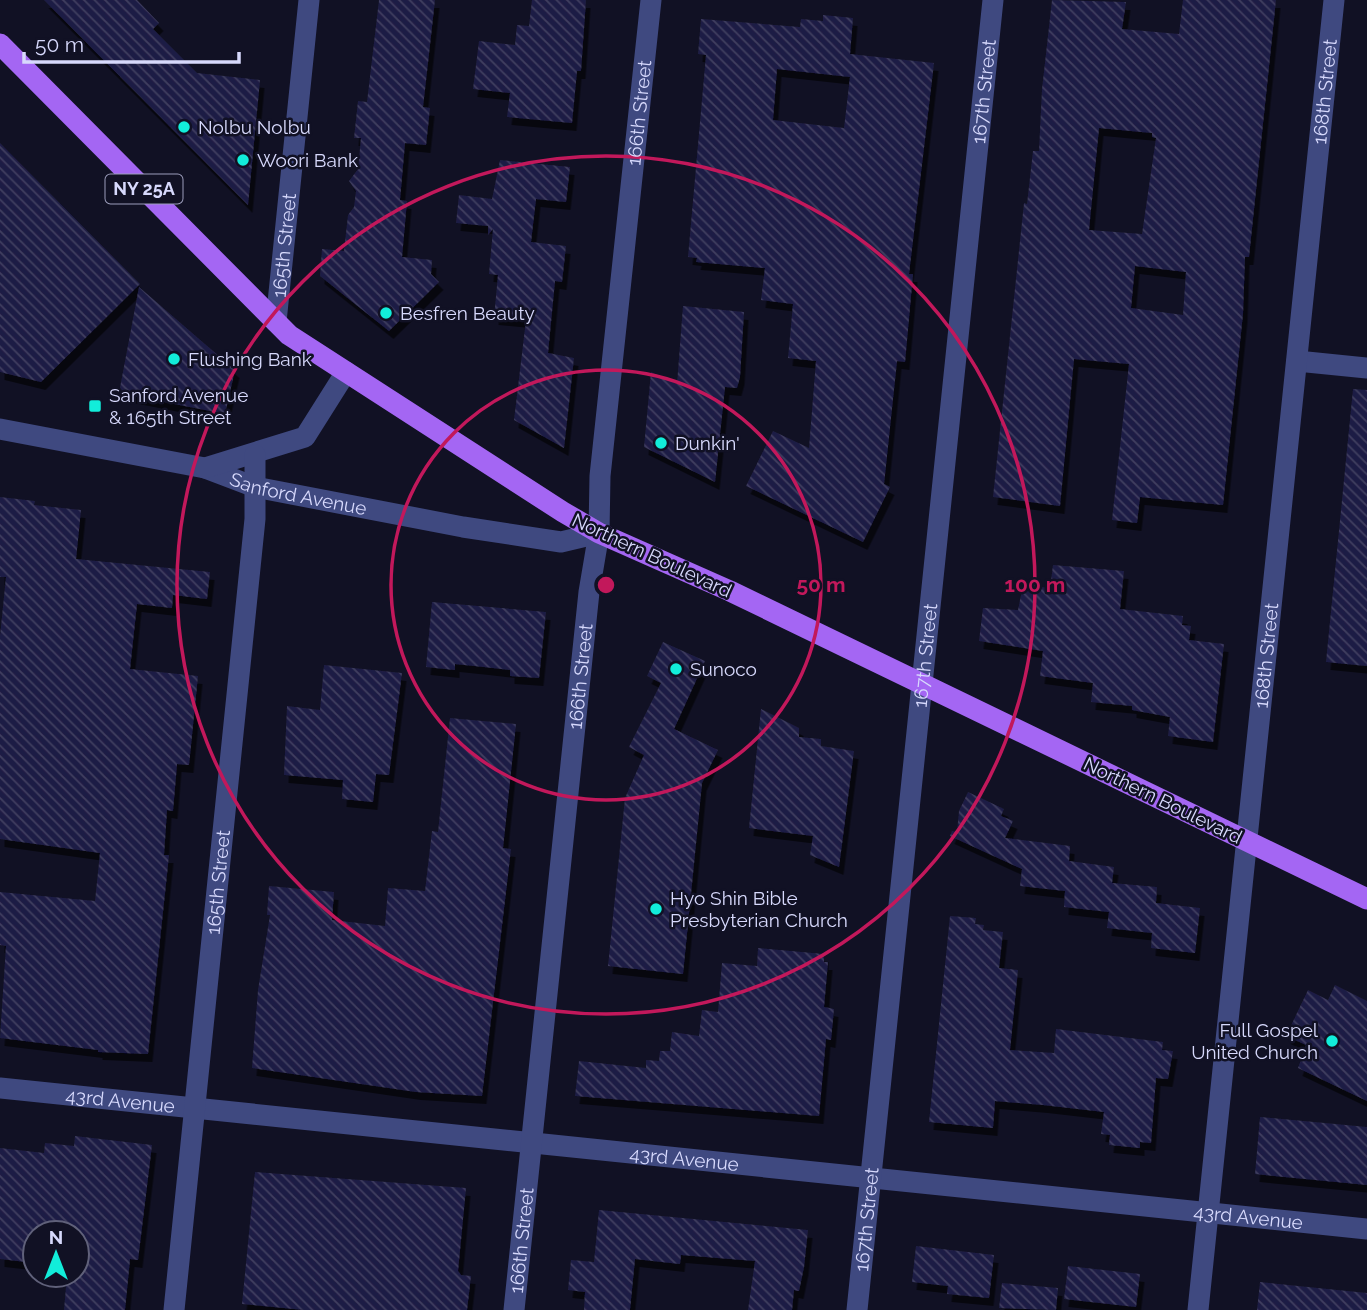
<svg xmlns="http://www.w3.org/2000/svg" width="1367" height="1310" viewBox="0 0 1367 1310" font-family="Raleway,sans-serif">
<style>
.building{fill:url(#building-back-hatch);fill-rule:evenodd;filter:url(#shadow)}
.lines{fill:none;stroke-linecap:round;stroke-linejoin:round}
.minor{stroke:#3f4980;stroke-width:21}
.major{stroke:#a466f3;stroke-width:21}
.ring{fill:none;stroke:#c2185b;stroke-width:3.5}
.poi-dot{fill:#12edda;stroke:#111124;stroke-width:2.5}
.labels{text-anchor:middle;stroke-width:5;stroke-linejoin:round;paint-order:stroke}
.shield{fill:#111124;stroke:#9c9dbb;stroke-width:2}
.shield-label{font-size:18px;font-weight:bold;fill:#d7d9fc}
.street-label{font-size:19px;fill:#d7d9fc;stroke:#111124}
.poi-label{font-size:19px;fill:#d7d9fc;stroke:#111124;text-anchor:start}
.centre{fill:#c2185b;stroke:#111124;stroke-width:3.5}
.ring-label{font-size:21px;text-anchor:middle;font-weight:bold;fill:#c2185b;stroke:#111124;stroke-width:5;stroke-linejoin:round;paint-order:stroke}
</style>
<defs>
<pattern id="building-back-hatch" width="6" height="6" patternUnits="userSpaceOnUse" patternTransform="scale(1.75)"><rect width="6" height="6" fill="#1f1e44"/><path d="M-1 5l2 2M0 0l6 6M5-1l2 2" fill="none" stroke="#3f3e60"/></pattern>
<filter id="shadow"><feDropShadow dx="4.5" dy="8" stdDeviation="0" flood-color="#0009"/></filter>
</defs>
<rect width="100%" height="100%" fill="#111124"/>
<path class="building" d="M44,0H137L159,23L153,29L197,73L260,80L248,205Z
M379,0H435L423,107L430,108L426,145L405,143L400,200L407,201L402,257L432,260L431,274L439,282L389,331L320,276L322,249L344,251L348,215L354,207L356,191L349,181L358,169L361,138H354L358,101L367,102Z
M532,0H586L581,71H577L572,123L507,117L510,93L473,89L479,41L515,45L517,25L529,26Z
M1052,0L1126,2L1122,29L1179,34L1183,0H1276L1249,257H1245L1243,314L1223,505L1140,497L1137,523L1112,520L1129,364L1074,359L1060,506L993,497L1024,203L1027,204L1033,151H1039L1042,89ZM1099,128L1152,133V137L1156,138L1142,234L1089,230ZM1135,266L1186,272L1183,315L1131,308Z
M823,15L853,18L850,54L934,63L909,274H913L905,362L897,361L884,484L890,487L863,542L746,486L773,431L809,448L816,361L788,358L793,304L761,300L765,268L696,262L697,258L688,257L706,55L698,54L701,19L800,27L801,19L823,21ZM777,69L850,77L844,128L773,120Z
M0,143L140,284L41,382L0,372Z
M500,160L570,167L566,202L536,199L531,242L566,246L562,282L555,281L548,353L574,358L564,448L514,420L526,320L494,317L498,275L489,274L493,229L488,235V226L456,223L459,195L492,199Z
M139,287L235,370L225,414L119,393Z
M683,306L744,312L740,377L737,388L725,387L715,482L644,447L651,372L677,384Z
M1353,389L1367,390V666L1326,662Z
M0,497L35,501L34,505L81,510L76,559L210,572L207,599L173,595L172,608L137,604L130,669L198,676L189,765L177,764L173,811L167,810L164,855H169L148,1054L98,1052V1050L0,1038L6,946L0,945V892L95,901L100,853L0,839V636L6,577H0Z
M1053,565L1124,571L1120,609L1183,616L1182,625L1191,626L1189,640L1224,644L1213,742L1168,736L1170,717L1132,710V706L1091,702L1093,683L1040,676L1043,651L979,641L983,608L1018,610L1023,585L1050,588Z
M432,602L546,612L539,678L510,676V670L484,667L455,664V670L426,667Z
M663,642L705,661L674,729L718,750L702,783L683,974L608,966L625,798L644,755L629,747L661,683L647,676Z
M324,665L402,673L389,775L376,774L373,802L342,799L343,780L284,775L287,706L320,710Z
M761,709L799,728V737L821,739V746L854,751L839,867L810,855L813,836L749,828Z
M450,718L516,724L503,848L511,849L482,1096L416,1092L252,1068L258,990L270,915H267L269,886L334,892L332,920L385,926L388,888L425,891L432,831L438,832Z
M968,792L1004,809L1001,816L1013,821L1005,838L1070,846L1069,861L1114,867L1112,883L1157,887L1156,903L1200,908L1195,953L1151,948L1152,933L1107,928L1109,912L1064,907L1065,891L1020,886L1022,869L950,836L952,831L957,832L959,811Z
M950,916L976,918L975,924L984,925L983,930L1003,932L999,968L1018,970L1010,1050L1054,1053L1056,1029L1163,1042L1162,1050L1173,1051L1168,1079L1156,1078L1151,1143L1140,1142V1148L1109,1145L1110,1135L1101,1134L1104,1112L1043,1105L995,1101L993,1128L929,1122Z
M758,948L824,954V962H828L824,1007L834,1009L831,1040L826,1039L819,1116L575,1096L579,1061L646,1068V1060L659,1061L660,1051H670L672,1032L699,1036L702,1010L718,1012L722,963L757,966Z
M1335,985L1367,1001V1101L1298,1068L1306,1045L1286,1036L1308,990L1328,1000Z
M1260,1117L1367,1127V1185L1255,1174Z
M75,1136L152,1145L138,1260L130,1259L125,1310H64L67,1275H77V1233H35V1263L0,1259V1148L44,1153L45,1143L74,1146Z
M255,1172L466,1188L458,1271L461,1275L471,1276L467,1310H304L242,1304Z
M599,1210L808,1230L804,1267L799,1291L794,1290L792,1310H748L755,1261L681,1255L680,1264L635,1259L630,1310H584L585,1292L568,1290L571,1260L594,1262Z
M916,1246L994,1255L989,1298L947,1294L948,1286L912,1282Z
M1068,1266L1140,1274L1136,1307L1064,1299Z
M1260,1282L1367,1293V1310H1257Z
M1002,1283L1058,1288L1056,1310L999,1308Z"/>
<g class="lines">
<g class="minor">
<path id="s1" d="M276,322L309,0"/>
<path d="M1297,361L1367,368"/>
<path id="s2" d="M0,429L205,468L255,487L463,527L561,542L599,533"/>
<path d="M205,468L305,437L346,372"/>
<path id="s3" d="M0,1088L1367,1229"/>
<path id="s4" d="M174,1310L255,519V455"/>
<path id="s5" d="M514,1310L589,592L599,533L600,476L651,0"/>
<path id="s6" d="M857,1310L993,0"/>
<path id="s7" d="M1198,1310L1334,0"/>
</g>
<path class="major" d="M0,44L289,335L563,512L599,533L730,591L1367,899"/>
</g>
<g class="ring">
<circle cx="606" cy="585" r="215"/>
<circle cx="606" cy="585" r="429"/>
</g>
<g class="poi-dot">
<circle cx="184" cy="127" r="7"/>
<circle cx="243" cy="160" r="7"/>
<circle cx="386" cy="313" r="7"/>
<circle cx="174" cy="359" r="7"/>
<rect x="88" y="399" width="14" height="14" rx="3.5"/>
<circle cx="661" cy="443" r="7"/>
<circle cx="676" cy="669" r="7"/>
<circle cx="656" cy="909" r="7"/>
<circle cx="1332" cy="1041" r="7"/>
</g>
<g class="labels">
<rect class="shield" x="105.5" y="174.5" width="77" height="29" rx="5"/>
<g class="shield-label">
<text x="144" y="195">NY 25A</text>
</g>
<g class="street-label">
<text dy="7" stroke="none"><textPath href="#s6" startOffset="1225">167th Street</textPath></text>
<text dy="7" stroke="none"><textPath href="#s7" startOffset="1225">168th Street</textPath></text>
<text dy="7" stroke="none"><textPath href="#s5" startOffset="1204">166th Street</textPath></text>
<text dy="7" stroke="none"><textPath href="#s1" startOffset="77">165th Street</textPath></text>
<text dy="7" stroke="none"><textPath href="#s2" startOffset="306">Sanford Avenue</textPath></text>
<text transform="translate(652 555) rotate(25)" y="7">Northern Boulevard</text>
<text dy="7" stroke="none"><textPath href="#s6" startOffset="658">167th Street</textPath></text>
<text dy="7" stroke="none"><textPath href="#s7" startOffset="658">168th Street</textPath></text>
<text dy="7" stroke="none"><textPath href="#s5" startOffset="637">166th Street</textPath></text>
<text transform="translate(1163 800) rotate(26)" y="7">Northern Boulevard</text>
<text dy="7" stroke="none"><textPath href="#s4" startOffset="430">165th Street</textPath></text>
<text dy="7" stroke="none"><textPath href="#s3" startOffset="121">43rd Avenue</textPath></text>
<text dy="7" stroke="none"><textPath href="#s3" startOffset="688">43rd Avenue</textPath></text>
<text dy="7" stroke="none"><textPath href="#s3" startOffset="1255">43rd Avenue</textPath></text>
<text dy="7" stroke="none"><textPath href="#s6" startOffset="91">167th Street</textPath></text>
<text dy="7" stroke="none"><textPath href="#s5" startOffset="70">166th Street</textPath></text>
</g>
<g class="poi-label">
<text x="198" y="134">Nolbu Nolbu</text>
<text x="257" y="167">Woori Bank</text>
<text x="400" y="320">Besfren Beauty</text>
<text x="188" y="366">Flushing Bank</text>
<text x="109" y="402">Sanford Avenue<tspan x="109" dy="22">&amp; 165th Street</tspan></text>
<text x="675" y="450">Dunkin'</text>
<text x="690" y="676">Sunoco</text>
<text x="670" y="905">Hyo Shin Bible<tspan x="670" dy="22">Presbyterian Church</tspan></text>
<text x="1318" y="1037" text-anchor="end">Full Gospel<tspan x="1318" dy="22">United Church</tspan></text>
</g>
</g>
<circle cx="606" cy="585" r="10" class="centre"/>
<g class="ring-label">
<text x="821" y="592">50 m</text>
<text x="1035" y="592">100 m</text>
</g>
<g transform="translate(56 1254)"><circle r="33" fill="#111124" stroke="#60617a" stroke-width="2"/>
<path d="M0-5L12 26L0 18L-12 26Z" fill="#12edda"/>
<text y="-10" font-size="19" font-weight="bold" text-anchor="middle" fill="#d7d9fc">N</text>
</g>
<path d="M24 52v10h215v-10" fill="none" stroke="#d7d9fc" stroke-width="3.5"/>
<text x="35" y="52" font-size="21" fill="#d7d9fc" stroke="#111124" stroke-width="5" paint-order="stroke">50 m</text>
</svg>
